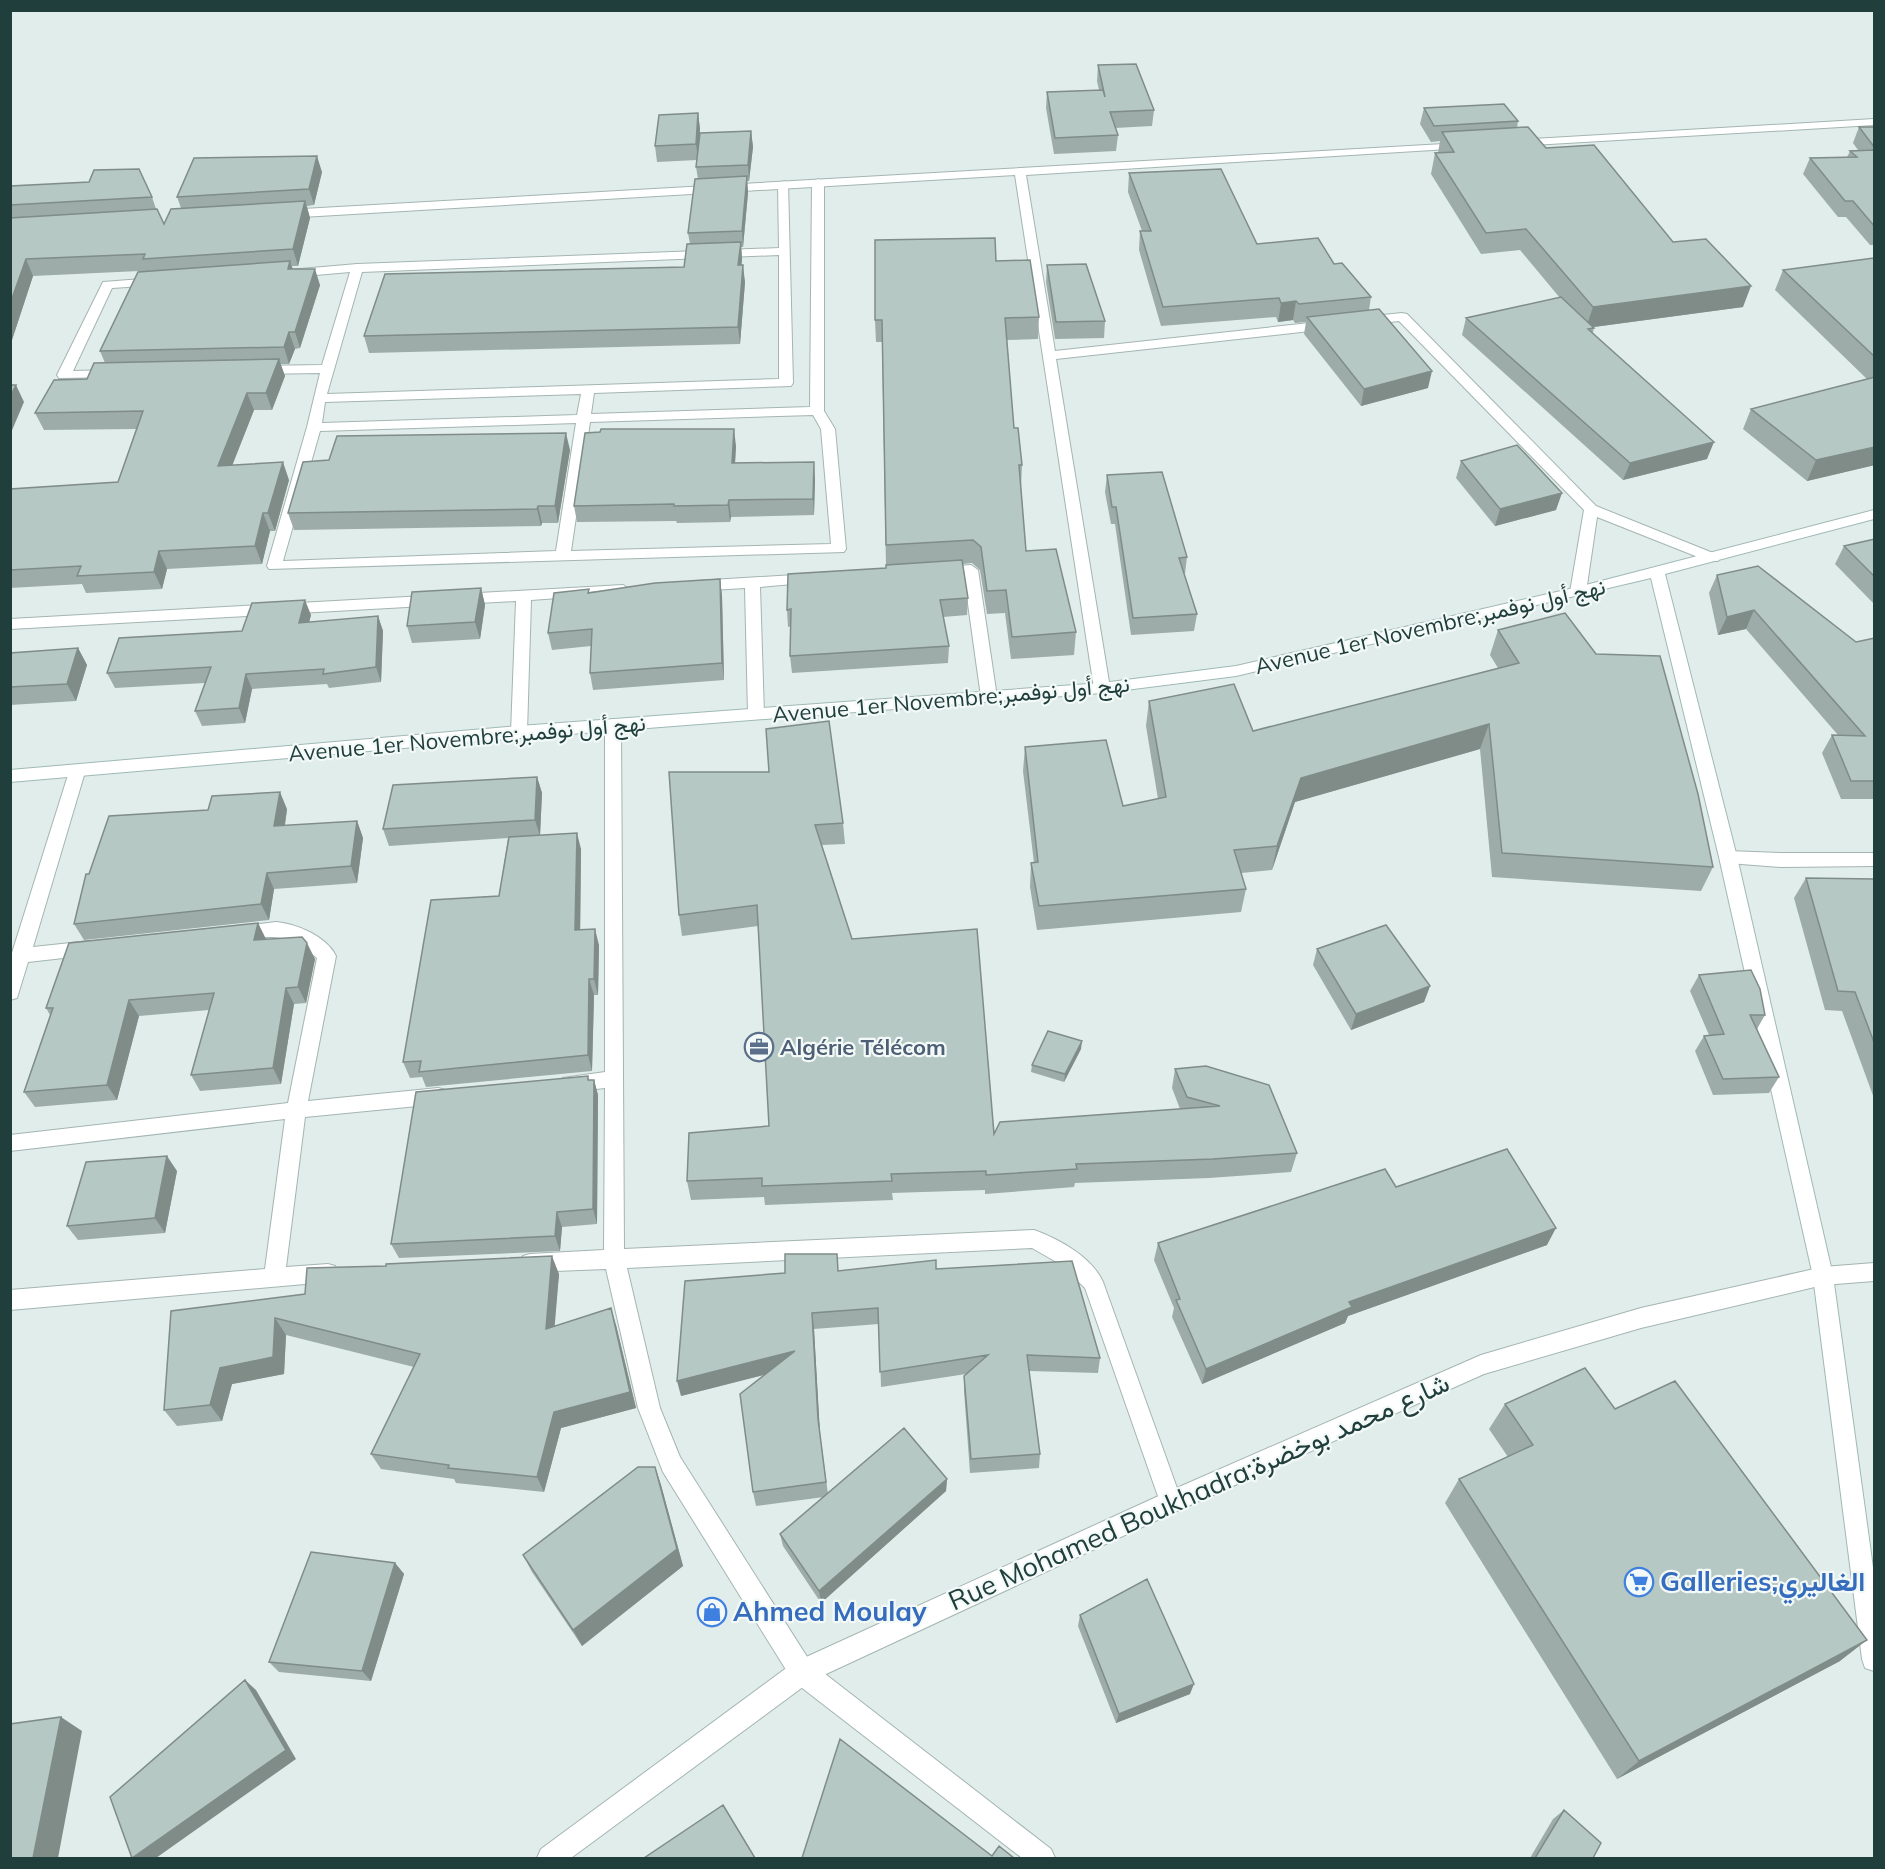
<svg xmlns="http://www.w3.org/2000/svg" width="1885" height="1869" viewBox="0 0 1885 1869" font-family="Mulish,Vazirmatn,sans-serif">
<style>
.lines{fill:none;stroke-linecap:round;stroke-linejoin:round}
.service-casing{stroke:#a3b5b2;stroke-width:2}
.minor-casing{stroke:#a3b5b2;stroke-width:2}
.tertiary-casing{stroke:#a3b5b2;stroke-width:2}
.secondary-casing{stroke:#9fb9b5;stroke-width:2}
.service{fill:#fff;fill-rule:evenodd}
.minor{fill:#fff;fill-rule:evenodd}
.tertiary{fill:#fff;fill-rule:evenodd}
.secondary{fill:#fff;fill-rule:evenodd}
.wall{fill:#9daca8}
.shaded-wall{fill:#7f8c88}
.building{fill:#b6c8c3;stroke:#7f8c88;stroke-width:1.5}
.labels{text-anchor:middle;stroke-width:4.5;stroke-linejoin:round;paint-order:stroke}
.street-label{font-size:22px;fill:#203f3c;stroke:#f2f9f7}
.service-label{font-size:22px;font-weight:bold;fill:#4e5e75;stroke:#f2f9f7;text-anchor:start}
.near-street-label{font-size:27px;fill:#203f3c;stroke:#f2f9f7}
.near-shop-label{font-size:27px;font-weight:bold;fill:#366cbe;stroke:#f2f9f7;text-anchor:start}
</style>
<rect width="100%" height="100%" fill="#e1edea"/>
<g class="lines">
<g class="service-casing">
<path id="service" d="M818,179L824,183V411L835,429L846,549L844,552L269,569L267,566L307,427L320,373L258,374L251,370L258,366L322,365L350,272L293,277L287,273L289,270L357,264L779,248L778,185L784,181L788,183L793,383L791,386L594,393L591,414L810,407L812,183ZM779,255V379L327,394L362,272ZM581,394L577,415L322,423L325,402ZM813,415L821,429L831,544L571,551L590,422ZM576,423L556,551L283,561L320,431Z
M155,278L161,282L159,285L112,288L73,371L113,370L118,371L120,374L118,377L59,378L57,375L103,282Z"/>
</g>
<g class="minor-casing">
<path id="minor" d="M1874,119V125L1516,146L1510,143L1516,140Z
M1461,143L1467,146L1465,148L1026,175L1055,351L1328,321L1334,325L1328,329L1056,359L1110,688L1108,692H1096L1094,688L1015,175L285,218L279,214L285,210Z
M1402,313L1407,314L1596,506L1718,555L1720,558L1718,561H1708L1597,517L1586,592L1578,597L1573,595L1570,592L1584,510L1399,321L1364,325L1358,321L1364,317Z
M971,565L978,570L997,697L995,701H983L981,697L964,575L941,577L934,572L941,567Z
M811,574L816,576L819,579L816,582L760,587L764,714L762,718H750L748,714L745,588L695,591L687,586L695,581Z
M623,585L631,590L628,593L531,600L527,732L525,736H513L511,732L516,601L10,629V619Z
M613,719L619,721L621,725L624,1249L1034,1230C1059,1239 1092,1257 1103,1282L1182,1502L1179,1510L1171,1513L1163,1510L1160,1502L1085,1288L1060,1264L1032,1248L627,1268L660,1408L680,1457L811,1663L1051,1849L1055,1858H1022L793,1681L663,1472L638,1408L606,1269L530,1272L523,1270L520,1263L523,1256L530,1254L604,1250L605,1088L570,1092L563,1090L560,1084L563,1078L605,1072V725L607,721Z
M77,766L83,768L85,772L33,947L90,941L96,943L99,948L96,953L90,955L28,962L17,998L10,1000L11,956L69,772L71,768Z
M1728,851L1781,853H1874V866L1781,867L1728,863L1722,862L1719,857L1722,852Z
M276,922C297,924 326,936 336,956L308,1101L438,1088L445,1090L448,1096L445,1102L438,1104L305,1117L286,1267L328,1264L335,1266L338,1273L335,1280L328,1282L10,1310V1290L265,1269L285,1119L10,1151V1135L288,1103L317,958C286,932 275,936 236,940L230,938L227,933L230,928Z"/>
</g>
<g class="tertiary-casing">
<path id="tertiary" d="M1874,1263V1281L1823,1285L1641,1328L1484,1374L1179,1510L811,1681L571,1858H537L541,1849L793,1663L1163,1494L1481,1355L1641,1308L1823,1267Z"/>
</g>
<g class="secondary-casing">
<path id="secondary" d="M1874,510V519L1665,574L1737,857L1833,1276L1874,1575V1671L1865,1668L1862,1659L1813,1276L1719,857L1651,578L1236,676L1102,693L519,738L10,782V770L519,726L1102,683L1236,666L1578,587Z"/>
</g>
<use href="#service" class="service"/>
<use href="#minor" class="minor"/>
<use href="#tertiary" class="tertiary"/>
<use href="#secondary" class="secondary"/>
</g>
<path class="wall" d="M1098,65L1154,110L1152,126L1115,128L1118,135L1116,151L1054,154L1046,108L1047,92L1099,90L1097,81Z
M1424,108L1518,121L1517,128L1673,242L1743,307L1594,327L1593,333L1707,459L1623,480L1462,335L1466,318L1560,298L1520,250L1481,254L1431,174L1435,153H1438L1440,141L1431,142L1420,124Z
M698,113L700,129L699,149L751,131L753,147L749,181H747L748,193L743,247H741L742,259L741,265L745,282L740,344L369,353L364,336L684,267L690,244L688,233L698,179L696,167L697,160L657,162L655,146Z
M1859,127H1875V245H1870L1846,217H1838L1803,174L1810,158L1847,157L1850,151L1858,150L1853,143Z
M322,172L314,205L307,206L310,218L298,266H292L293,269L320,285L300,348L295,349L289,364H280L285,376L272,410H254L232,465L289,480L275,531H270L262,564L167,569L162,589L86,593L82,584L10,588V489L118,482L136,429L44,430L35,413L87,379L105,363L100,351L139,271L33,276L10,346V186L152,197L156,209L164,224L181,208L177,197Z
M1129,173L1257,244L1334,264L1371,297L1369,310L1428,388L1361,406L1304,334L1306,322L1295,323L1293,320L1278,322L1276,317L1161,326L1139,250L1140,231H1142L1128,192Z
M996,261L1039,317L1038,339L1007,340L1014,428L1022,465L1021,487L1026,551L1076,632L1074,655L1011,659L1005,613L987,614L980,570L972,563L963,564L968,598L967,615L943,617L949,646L948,663L792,673L790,656L791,626L788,627L787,610L886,568L882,342H876L875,320Z
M1047,265L1105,321L1104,338L1055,339L1046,282Z
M1783,270L1875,357V465L1807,481L1743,429L1751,409L1867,379L1775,290Z
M600,432L736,446L735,463L815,479L814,515L731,517L730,522L677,523L676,521L577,522L574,506Z
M570,450L558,523H542L541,526L294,530L288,513Z
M1461,461L1556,510L1495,526L1456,478Z
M1107,475L1187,557L1185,574H1184L1197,614L1194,631L1131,635L1115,524H1111L1105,492Z
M1875,539V605L1835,564L1844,546Z
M1717,575L1856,642L1875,638V799H1841L1822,753L1832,735H1838L1746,629L1718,635L1709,593Z
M720,579L722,596L724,680L593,690L590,673L591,646L552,650L548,633L589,592Z
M481,588L485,605L480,639L412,643L407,626Z
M311,615L309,622L378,616L383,631L381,682L329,688L327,684L252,689L245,723L202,726L195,711L205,683L115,688L107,673L242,631Z
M1498,630L1713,867L1701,891L1492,877L1480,749L1295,802L1272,870L1241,873L1246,889L1241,912L1037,930L1030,887L1031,863H1034L1023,771L1025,747L1123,806L1158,799L1146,726L1149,701L1253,731L1498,668L1490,655Z
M78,648L87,665L76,701L10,705V653Z
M669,772L843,823L845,844L822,845L852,939L994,1134L1180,1109L1172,1088L1175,1069L1297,1153L1291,1172L1209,1178L1075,1183L1074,1187L985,1194V1190L892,1193L893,1200L765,1205L764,1197L691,1200L687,1181L769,1126L758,926L682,936L679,915Z
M537,777L542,793L540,835L581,849L580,930L599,945L598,995H594L592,1071L426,1087L422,1077L410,1078L403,1062L499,896L508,838L389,846L383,829Z
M287,809L285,826L357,821L363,838L357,883L274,889L269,920L84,940L74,924Z
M1806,878L1875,886V1101L1842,1011L1825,1010L1794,898Z
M258,923L265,939L315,959L306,1003L294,1004L281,1084L200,1091L191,1075L209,1010L139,1016L117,1100L35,1107L24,1092L50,1015L46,1008Z
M1317,949L1430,986L1424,1002L1351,1030L1313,965Z
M1699,975L1765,1015L1757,1029L1779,1077L1769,1093L1713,1095L1695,1051L1704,1036L1709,1035L1690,991Z
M1081,1049L1064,1082L1031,1072L1032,1065Z
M588,1076L589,1080H594L598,1095L597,1224L562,1227L560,1251L399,1258L391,1244Z
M177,1171L165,1233L78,1240L67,1226Z
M1396,1187L1547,1245L1348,1316L1345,1323L1202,1384L1172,1317L1174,1308L1154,1260L1158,1243Z
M936,1269L1100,1358L1098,1373L1029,1371L1040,1454L1039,1468L970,1473L964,1391V1376L966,1374L881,1387L879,1324L814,1329L820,1434L828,1494L947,1479L946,1491L821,1603L783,1546L780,1534L824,1497L756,1506L753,1492L764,1375L681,1396L839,1271Z
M559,1274L554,1327L616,1325L636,1408L561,1428L544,1492L456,1483L454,1479L381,1469L371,1454L414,1367L286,1335L284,1374L232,1384L222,1421L177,1426L164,1410L171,1311Z
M1505,1404L1615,1409L1840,1661L1617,1779L1445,1503L1459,1479L1508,1457L1489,1429Z
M655,1467L661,1485L683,1566L582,1646L532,1572L523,1555Z
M395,1563L404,1574L371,1681L279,1672L269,1662Z
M1080,1615L1190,1694L1116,1723L1078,1626Z
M1564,1810L1593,1858H1530L1553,1819Z"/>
<path class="shaded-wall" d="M698,113L700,129L698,160L696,144Z
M751,131L753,147L749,181L748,165Z
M317,156L322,172L314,205L309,189Z
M747,176L748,193L743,247L742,231Z
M305,201L310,218L298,266L293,249Z
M741,242L742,259L740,282L738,265Z
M26,259L33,276L10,346V304Z
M290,261L295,278L288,269Z
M743,265L745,282L740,344L738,327Z
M315,269L320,285L300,348L295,332Z
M1751,286L1743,307L1586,328L1593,307Z
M1296,301L1293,320L1278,322L1281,303Z
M289,332L295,349L289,364L284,347Z
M279,359L285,376L272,410L266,393Z
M1432,371L1428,388L1361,406L1364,389Z
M16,385L24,402L10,435V397Z
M247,393L254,410L225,484L218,466Z
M734,429L736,446L734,480L732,463Z
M566,433L570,450L558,523L555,506Z
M1714,442L1707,459L1623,480L1630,463Z
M1875,447V465L1807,481L1816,460Z
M283,462L289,480L275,531L268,513Z
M814,462L815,479L814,515L813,499Z
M1562,493L1556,510L1495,526L1500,509Z
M729,500L731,517L730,522L728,505Z
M538,506L542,523L541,526L537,509Z
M263,513L270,531L262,564L255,546Z
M159,551L167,569L162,589L154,572Z
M720,579L722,596L724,680L722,663Z
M481,588L485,605L480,639L475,622Z
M305,600L311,615L305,638L299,623Z
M1754,610L1746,629L1718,635L1727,617Z
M378,616L383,631L381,682L376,667Z
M78,648L87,665L76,701L67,684Z
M246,674L252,689L245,723L239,708Z
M1489,724L1480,749L1295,802L1272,870L1277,846L1301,778Z
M537,777L542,793L540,836L535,820Z
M280,792L287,809L282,843L274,826Z
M357,821L363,838L357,883L351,866Z
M577,833L581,849L580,947L575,930Z
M267,873L274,889L269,920L261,904Z
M258,923L266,939L262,956L254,940Z
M595,929L599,945L598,995L594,979Z
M307,943L315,959L306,1003L298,987Z
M589,979L594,995L592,1071L588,1055Z
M1430,986L1424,1002L1351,1030L1356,1014Z
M286,988L294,1004L281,1084L273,1068Z
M129,1000L139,1016L117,1100L107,1085Z
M1082,1041L1081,1049L1064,1082L1065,1074Z
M594,1080L598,1095L597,1224L593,1209Z
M167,1156L177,1171L165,1233L155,1218Z
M557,1212L562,1227L560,1251L555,1236Z
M1556,1228L1547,1245L1348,1316L1345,1323L1202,1384L1206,1369L1349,1302Z
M552,1256L559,1274L553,1346L546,1329Z
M611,1308L616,1325L636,1408L561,1428L544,1492L537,1477L554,1412Z
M812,1313L814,1329L820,1434L828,1497L818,1419Z
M275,1318L286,1335L284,1374L232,1384L222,1421L210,1405L220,1368Z
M795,1351L798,1366L681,1396L677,1381Z
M655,1467L661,1485L683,1566L582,1646L573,1630Z
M947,1479L946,1491L821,1603L819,1591Z
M395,1563L404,1574L371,1681L362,1671Z
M1867,1640L1840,1661L1617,1779L1639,1761Z
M245,1680L256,1690L296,1759L156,1858H132Z
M1194,1684L1190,1694L1116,1723L1119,1714Z
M61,1717L82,1731L58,1858H33Z"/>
<path class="building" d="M1136,64L1154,110L1110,112L1118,135L1055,138L1047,92L1103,90L1105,97L1098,65Z
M1504,104L1518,121L1434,126L1424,108Z
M698,113L696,144L655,146L659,115Z
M1528,127L1546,148L1594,145L1673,242L1706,239L1751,286L1593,307L1526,229L1486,233L1435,153L1454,152L1442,132Z
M1859,127H1875V148Z
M751,131L748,165L696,167L700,133Z
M1875,150V227L1853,201H1845L1810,158L1857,157L1850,151Z
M317,156L309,189L177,197L194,158Z
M139,169L152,197L10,205V186L89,182L94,170Z
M1221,169L1257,244L1318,238L1334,264L1342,263L1371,297L1299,304L1296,301L1281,303L1279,298L1163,307L1140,231H1151L1129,173Z
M747,176L742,231L688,233L695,179Z
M305,201L293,249L143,259L145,254L26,259L10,304V218L157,209L164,224L171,209Z
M995,238L996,261L1030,260L1039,317L1005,318L1014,428H1018L1022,465H1019L1026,551L1056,549L1076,632L1012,637L1006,590L987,591L981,547L973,540L886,545L882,320H875V240Z
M741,242L738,265H743L738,327L364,336L385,274L684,267L687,244Z
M1874,258H1875V357L1783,270Z
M290,261L288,269H315L295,332H289L284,347L100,351L138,272Z
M1086,264L1105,321L1056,322L1047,265Z
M1561,297L1594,328L1588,329L1714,442L1630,463L1466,318Z
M1379,309L1432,371L1364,389L1307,317Z
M279,359L266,393H247L218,466L283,462L268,513H263L255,546L159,551L154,572L77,576L81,566L10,570V489L118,482L143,411L35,413L54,380L87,379L94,363Z
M1875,377V447L1816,460L1751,409Z
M10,385H16L10,397Z
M601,429H734L732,463L814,462L813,499L729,500L728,505L674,506V504L574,506L585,433L600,432Z
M566,433L555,506H538L537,509L288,513L303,462L329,460L337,436Z
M1517,445L1562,493L1500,509L1461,461Z
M1162,472L1187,557L1179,558L1197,614L1133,618L1116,507H1112L1107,475Z
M1875,539V577L1844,546Z
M962,560L968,598L940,600L949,646L790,656L791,609L787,610L788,574L886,568V565Z
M1758,566L1856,642L1875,638V781H1851L1832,735L1865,736L1754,610L1727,617L1717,575Z
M720,579L722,663L590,673L592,629L548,633L554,593L589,589L588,593L655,583Z
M481,588L475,622L407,626L412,592Z
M305,600L299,623L378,616L376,667L323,674L324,669L246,674L239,708L195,711L211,667L107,673L119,638L242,631L252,603Z
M1565,613L1596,654L1660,656L1698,794L1713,867L1502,853L1489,724L1301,778L1277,846L1234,850L1246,889L1039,906L1031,863L1038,862L1025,747L1106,740L1123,806L1166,797L1149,701L1234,684L1253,731L1519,663L1498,630Z
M78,648L67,684L10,687V653Z
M829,721L843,823L815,825L852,939L977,929L994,1134L1000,1122L1220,1106L1187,1097L1175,1069L1206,1066L1269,1085L1297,1153L1213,1159L1076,1164L1077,1169L986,1175V1171L891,1174L892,1181L762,1186V1178L687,1181L689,1133L769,1126L757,905L679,915L669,772H769L766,729Z
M537,777L535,820L383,829L393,785Z
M280,792L274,826L357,821L351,866L267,873L261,904L74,924L86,874H89L109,816L208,810L212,796Z
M577,833L575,930L595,929L594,979H589L588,1055L419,1072L421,1061L403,1062L431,900L499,896L509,837Z
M1806,878L1874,879L1875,886V1045L1855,992L1838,991Z
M258,923L254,940L302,937L307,943L298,987L286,988L273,1068L191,1075L214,993L129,1000L107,1085L24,1092L53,1008H46L69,943Z
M1386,925L1430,986L1356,1014L1317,949Z
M1751,970L1760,989L1765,1015H1750L1779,1077L1723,1079L1704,1036L1724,1034L1699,975Z
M1048,1031L1082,1041L1065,1074L1032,1065Z
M588,1076V1080H594L593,1209L557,1212L555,1236L391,1244L416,1092Z
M1507,1149L1556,1228L1349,1302L1352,1307L1206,1369L1176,1300L1180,1299L1158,1243L1385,1169L1396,1187Z
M167,1156L155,1218L67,1226L86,1162Z
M785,1254H837L838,1271L936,1260V1269L1072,1261L1100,1358L1027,1355L1040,1454L971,1459L964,1376L988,1355L880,1372L878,1308L812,1313L818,1419L826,1482L753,1492L740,1394L795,1351L677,1381L685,1281L785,1273Z
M552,1256L546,1329L611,1308L630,1392L554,1412L537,1477L448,1468L449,1465L371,1454L420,1354L275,1318L273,1357L220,1368L210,1405L164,1410L171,1311L305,1294L307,1268L386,1266V1264Z
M1585,1368L1615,1409L1675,1381L1867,1640L1639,1761L1459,1479L1533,1445L1505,1404Z
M904,1428L947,1479L819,1591L780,1534Z
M638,1467H655L677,1549L573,1630L523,1555Z
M311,1552L395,1563L362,1671L269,1662Z
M1147,1579L1194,1684L1119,1714L1080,1615Z
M245,1680L286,1750L132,1858L110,1797Z
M61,1717L33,1858H10V1724Z
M840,1739L992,1856L999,1846L1014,1858H802Z
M723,1805L755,1858H644Z
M1564,1810L1601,1843L1593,1858H1535Z"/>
<defs>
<g id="office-ring" transform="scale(1.5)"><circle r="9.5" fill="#f2f9f7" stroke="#5c6f8a" stroke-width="1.5"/><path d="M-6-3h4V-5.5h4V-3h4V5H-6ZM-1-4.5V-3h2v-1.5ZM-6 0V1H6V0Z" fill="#5c6f8a"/></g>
<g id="supermarket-ring" transform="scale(1.5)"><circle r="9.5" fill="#f2f9f7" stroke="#3f7fe0" stroke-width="1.5"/><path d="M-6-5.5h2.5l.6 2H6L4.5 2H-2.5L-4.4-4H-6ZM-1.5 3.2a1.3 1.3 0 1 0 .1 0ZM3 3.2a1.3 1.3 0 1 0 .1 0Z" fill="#3f7fe0"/></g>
<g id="shop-ring" transform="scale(1.5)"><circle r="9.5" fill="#f2f9f7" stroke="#3f7fe0" stroke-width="1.5"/><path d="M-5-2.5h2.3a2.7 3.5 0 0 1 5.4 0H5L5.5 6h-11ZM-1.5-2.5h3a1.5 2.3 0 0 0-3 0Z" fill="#3f7fe0"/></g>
</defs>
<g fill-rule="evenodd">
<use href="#office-ring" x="759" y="1047"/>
<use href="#supermarket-ring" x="1639" y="1582"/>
<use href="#shop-ring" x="712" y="1612"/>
</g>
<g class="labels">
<g class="street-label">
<text transform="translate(1430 626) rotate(-13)" y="8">Avenue 1er Novembre;نهج أول نوفمبر</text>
<text transform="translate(951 699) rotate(-5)" y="8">Avenue 1er Novembre;نهج أول نوفمبر</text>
<text transform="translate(467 738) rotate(-5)" y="8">Avenue 1er Novembre;نهج أول نوفمبر</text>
</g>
<g class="service-label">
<text x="780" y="1055">Algérie Télécom</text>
</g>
<g class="near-street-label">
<text transform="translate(1199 1492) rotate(-24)" y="9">Rue Mohamed Boukhadra;شارع محمد بوخضرة</text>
</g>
<g class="near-shop-label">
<text x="1660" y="1591">Galleries;الغاليري</text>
<text x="733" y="1621">Ahmed Moulay</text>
</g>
</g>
<rect width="1885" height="1869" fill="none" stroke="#203f3c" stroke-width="24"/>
</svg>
